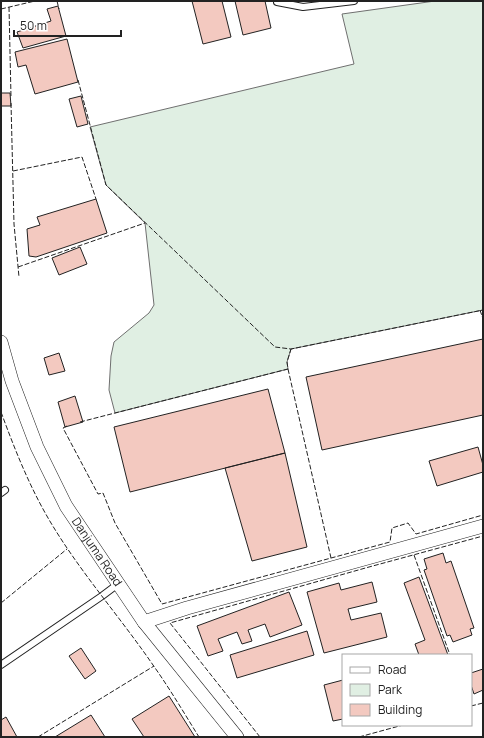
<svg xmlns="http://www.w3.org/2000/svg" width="484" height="738" viewBox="0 0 484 738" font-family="Manrope,sans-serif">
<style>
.green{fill:#e0efe3;stroke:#6f6f6f}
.building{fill:#f3c9c0;stroke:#222}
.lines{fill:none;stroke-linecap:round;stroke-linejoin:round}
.service-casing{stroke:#222;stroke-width:8}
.minor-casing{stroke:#222;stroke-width:14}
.service{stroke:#fff;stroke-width:6}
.minor{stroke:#fff;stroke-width:13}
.fence{stroke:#222;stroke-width:1;stroke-dasharray:5 2;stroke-linecap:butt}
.labels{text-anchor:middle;stroke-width:3;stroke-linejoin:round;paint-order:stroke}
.street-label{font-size:12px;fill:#222;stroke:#fff}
</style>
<rect width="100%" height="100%" fill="#fff"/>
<path class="green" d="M435,1H483V310L291,349L287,362L288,369L115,413L109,390L111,356L114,342L149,313L154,305L145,223L106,185L90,127L354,64L342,14Z"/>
<path class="building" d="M192,1H222L231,37L203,44Z
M235,1H265L271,28L243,35Z
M58,6L66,36L23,48L17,32L51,21L47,9Z
M67,39L78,82L35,94L26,65L18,67L15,52Z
M1,93H10L11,106H1Z
M81,96L88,124L77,127L69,99Z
M96,199L107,233L36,257L29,256L27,229L40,225L37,217Z
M80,247L87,264L59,275L52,258Z
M483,339V415L322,450L306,377Z
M59,353L65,371L49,375L44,358Z
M268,389L285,453L130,492L114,427Z
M75,396L83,422L65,427L58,402Z
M478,447L483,465V472L437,486L429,461Z
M285,453L307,547L252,561L225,468Z
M443,553L446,563L451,561L474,628L470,629L472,635L453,642L450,635L447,636L424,570L427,569L424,559Z
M419,577L448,655H419L415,644L425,640L404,583Z
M372,582L377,602L348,609L351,620L381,613L387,637L324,653L307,592L339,583L341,590Z
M289,592L302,625L270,637L265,624L248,630L252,641L242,644L237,632L218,639L223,651L208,656L197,626Z
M307,631L314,655L237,678L230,655Z
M81,648L96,671L85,679L69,656Z
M483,669V690L474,694L471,685V673Z
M343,680V719L333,721L324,685Z
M169,696L195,737H144L132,719Z
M91,715L105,737H55Z
M6,717L17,737H1V720Z"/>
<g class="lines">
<g class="service-casing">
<path id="service" d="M277,2L303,7L354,1
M1,493L5,490
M1,665L102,596L118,584"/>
</g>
<g class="minor-casing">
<g id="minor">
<path id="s1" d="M1,342L12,381L37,447L66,506L144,622L237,737"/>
<path d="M144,622L187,608L483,526"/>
</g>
</g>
<use href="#service" class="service"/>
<use href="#minor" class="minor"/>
<path class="fence" d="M57,1L59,9
M9,7L11,97
M1,9L35,1
M78,80L106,185L275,347L291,349L483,310
M11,103L14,224L19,277
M13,171L82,157L96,199
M18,267L145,223
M480,310L483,319
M288,369L331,558
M1,412C15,450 30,488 51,523C81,573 120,617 153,665C170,689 184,713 199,737
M80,422L115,413L288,369L287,362L291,349
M67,426L63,428L98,494L103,493L115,523L162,604L390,542L392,528L408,523L416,534L483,515
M414,555L450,655
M1,603L67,549
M471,706L483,703
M38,737L154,666
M260,737L170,623L369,567L483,536
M359,737L403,725"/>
</g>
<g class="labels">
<g class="street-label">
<text dy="4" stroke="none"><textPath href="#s1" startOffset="232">Danjuma Road</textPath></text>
</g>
</g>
<rect width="484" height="738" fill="none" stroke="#222222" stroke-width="4"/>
<rect x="342" y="654" width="130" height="72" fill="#ffffff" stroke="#a7a7a7"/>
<rect x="350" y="667" width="20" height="6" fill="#ffffff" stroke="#a7a7a7"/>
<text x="378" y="674" font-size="12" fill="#222222">Road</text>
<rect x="350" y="684" width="20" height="12" fill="#e0efe3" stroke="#a7a7a7"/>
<text x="378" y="694" font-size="12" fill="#222222">Park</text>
<rect x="350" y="704" width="20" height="12" fill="#f3c9c0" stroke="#a7a7a7"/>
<text x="378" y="714" font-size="12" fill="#222222">Building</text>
<path d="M14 30v6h107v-6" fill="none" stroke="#222222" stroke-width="2"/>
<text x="20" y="30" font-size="12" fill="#222222" stroke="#ffffff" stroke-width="3" paint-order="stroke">50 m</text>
</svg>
